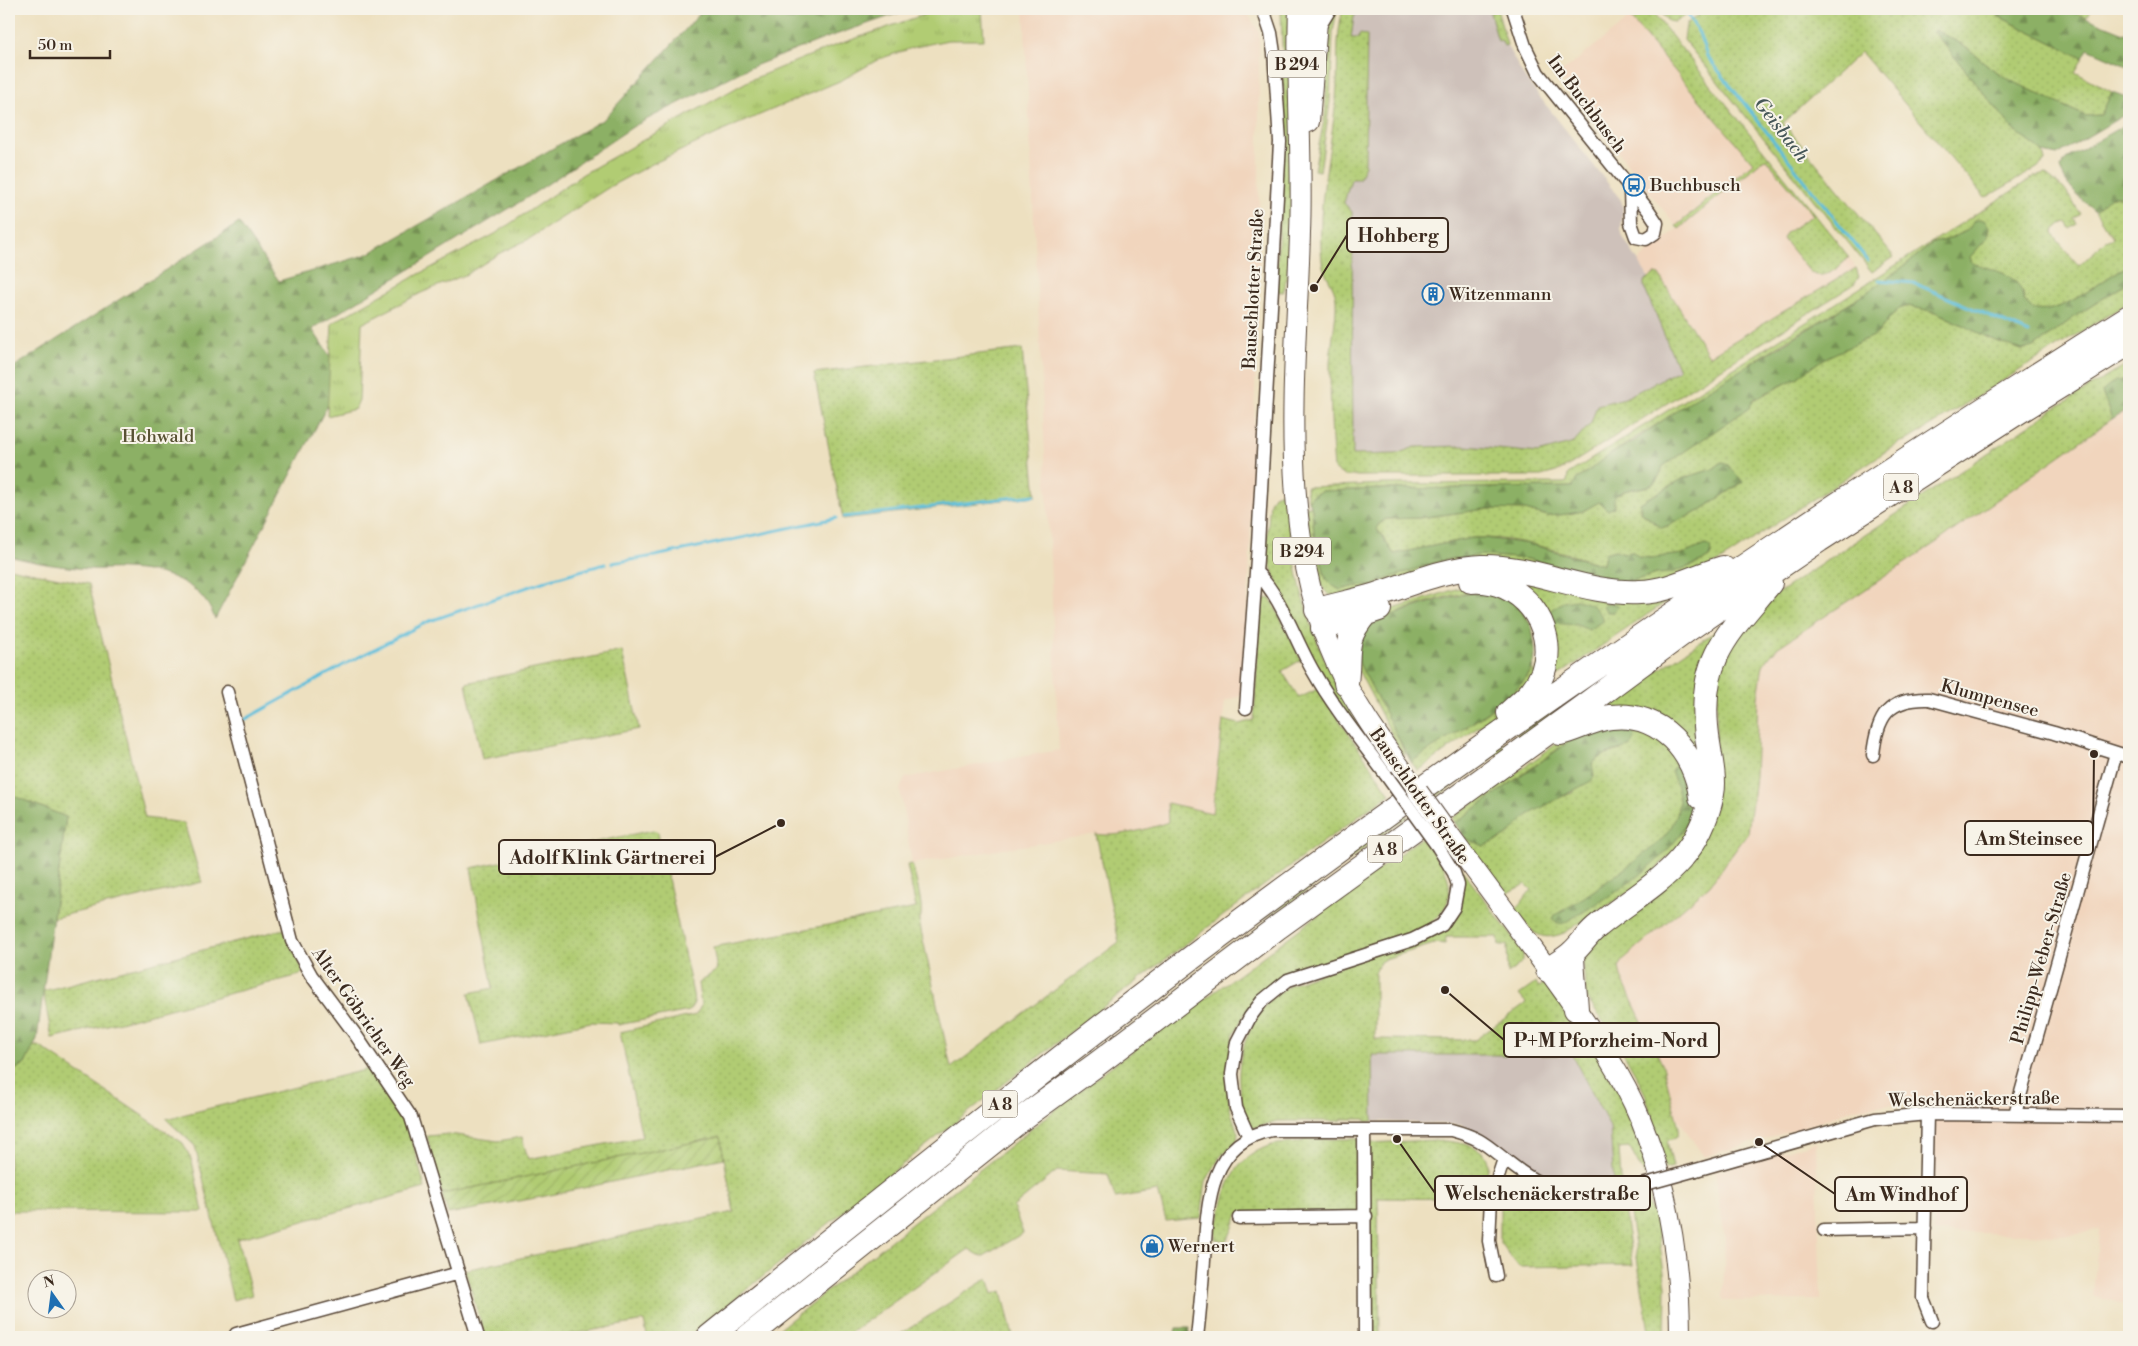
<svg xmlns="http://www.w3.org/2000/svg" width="2138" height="1346" viewBox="0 0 2138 1346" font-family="'Libre Bodoni',serif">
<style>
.built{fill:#f1d5bd}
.industrial{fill:#cec1ba}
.grass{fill:url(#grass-dots);stroke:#767b48;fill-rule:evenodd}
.forest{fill:url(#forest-firs);stroke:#646d42}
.park{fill:url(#park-tufts);stroke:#767b48}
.garden{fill:url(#garden-furrows);stroke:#767b48}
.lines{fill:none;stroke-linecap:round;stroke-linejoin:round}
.stream{stroke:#5cbedb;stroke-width:3}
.street-casing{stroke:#564536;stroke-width:15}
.primary-casing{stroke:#564536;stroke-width:22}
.highway-casing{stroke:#564536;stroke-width:26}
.street{stroke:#fff;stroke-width:12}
.primary{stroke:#fff;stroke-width:20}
.highway{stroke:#fff;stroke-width:24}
.street-bridge-casing{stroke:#564536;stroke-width:15;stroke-linecap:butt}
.primary-bridge-casing{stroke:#564536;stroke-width:22;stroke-linecap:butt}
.street-bridge{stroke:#fff;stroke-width:12}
.primary-bridge{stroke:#fff;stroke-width:20}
.labels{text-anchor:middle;stroke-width:4;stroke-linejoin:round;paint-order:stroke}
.shield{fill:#f7f3e8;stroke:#73665b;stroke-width:1}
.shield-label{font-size:16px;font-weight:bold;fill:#3b2a1e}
.street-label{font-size:18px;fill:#3b2a1e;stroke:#f7f3e8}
.poi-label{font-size:18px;fill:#3b2a1e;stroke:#f7f3e8;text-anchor:start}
.park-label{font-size:18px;fill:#585233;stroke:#f7f3e8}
.water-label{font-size:19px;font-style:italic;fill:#455657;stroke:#f7f3e8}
.leader{fill:none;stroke:#3b2a1e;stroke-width:2}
.callout-dot{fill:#3b2a1e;stroke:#f7f3e8;stroke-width:2}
.callout{fill:#f7f3e8;stroke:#3b2a1e;stroke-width:2}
.callout-label{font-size:19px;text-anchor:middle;font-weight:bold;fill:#3b2a1e}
</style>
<defs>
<pattern id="grass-dots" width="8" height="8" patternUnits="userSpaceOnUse" patternTransform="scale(1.25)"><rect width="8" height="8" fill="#b1cc73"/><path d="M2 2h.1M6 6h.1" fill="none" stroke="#99af63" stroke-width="1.8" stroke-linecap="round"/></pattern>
<pattern id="forest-firs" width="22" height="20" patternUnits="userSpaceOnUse" patternTransform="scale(1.25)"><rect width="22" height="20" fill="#8cb065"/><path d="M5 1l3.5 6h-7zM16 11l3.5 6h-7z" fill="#748f53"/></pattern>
<pattern id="park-tufts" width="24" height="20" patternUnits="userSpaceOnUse" patternTransform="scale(1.25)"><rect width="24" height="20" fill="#b1cc73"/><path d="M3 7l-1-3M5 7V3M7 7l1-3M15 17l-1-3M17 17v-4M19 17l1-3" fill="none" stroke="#99af63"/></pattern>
<pattern id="garden-furrows" width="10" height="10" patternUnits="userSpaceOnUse" patternTransform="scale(1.25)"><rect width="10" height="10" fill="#b1cc73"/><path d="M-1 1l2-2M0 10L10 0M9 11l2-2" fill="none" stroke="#99af63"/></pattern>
</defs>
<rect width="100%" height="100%" fill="#f7f3e8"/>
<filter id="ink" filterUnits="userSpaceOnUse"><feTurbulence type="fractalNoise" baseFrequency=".02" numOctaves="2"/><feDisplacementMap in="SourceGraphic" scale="10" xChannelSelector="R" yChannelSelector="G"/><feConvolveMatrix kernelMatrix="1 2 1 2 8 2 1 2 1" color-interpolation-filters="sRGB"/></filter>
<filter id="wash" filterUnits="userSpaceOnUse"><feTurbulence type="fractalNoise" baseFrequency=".0096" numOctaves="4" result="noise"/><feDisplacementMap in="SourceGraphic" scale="20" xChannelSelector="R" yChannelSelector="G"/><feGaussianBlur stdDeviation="1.12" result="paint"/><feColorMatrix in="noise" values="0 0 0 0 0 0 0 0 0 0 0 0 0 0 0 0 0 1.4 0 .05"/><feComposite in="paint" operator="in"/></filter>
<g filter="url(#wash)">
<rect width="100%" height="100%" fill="#ede0c0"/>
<path class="built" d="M1024,9H1245L1259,32V259L1249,582L1241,696L1225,701L1212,813L1167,804L1169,821L1149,829L1104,836L1096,834L912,864L900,789L905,778L1059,750Z
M1630,18L1754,164L1676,226L1558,75Z
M1763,159H1767L1813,215L1786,233L1820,275L1840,267L1849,257L1856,268L1709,356L1692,326L1655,274L1649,278L1638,261Z
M2129,408V1305L2093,1296L2099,1229L2068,1235L1934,1232L1935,1100L1857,1108L1809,1126L1704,1157L1674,1113L1663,1066L1621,977L1619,967L1625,958L1748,833L1755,777L1758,698L1763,665L1777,648L1937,542Z
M1816,1142L1821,1300L1723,1301L1725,1238L1715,1172Z"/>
<path class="industrial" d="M1355,9H1497L1507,46L1524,77L1621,200L1623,207L1621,229L1623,237L1706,368L1568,455L1351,463L1336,206L1350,27Z
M1371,1055H1572L1610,1127L1614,1184L1585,1187L1562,1184L1530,1169L1504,1147L1461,1125L1373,1121Z"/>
<path class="grass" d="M1281,9H1291L1295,139L1289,261L1285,286L1283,292L1276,291L1284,104Z
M1333,9H1337L1333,32L1330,102L1320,171L1314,170L1325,115L1330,21Z
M1343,9H1359L1354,17L1351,38H1359V34L1367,35L1365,165L1359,179H1351L1344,203L1352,212L1353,455L1396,454L1415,447L1466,446L1538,453L1574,443L1591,423L1597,405L1625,398L1679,370L1644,287V281L1655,274L1659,275L1709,356L1856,268L1859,277L1853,285L1568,466L1556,472L1541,476H1344L1334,469C1331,434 1330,398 1330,363C1331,342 1337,320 1336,299C1335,284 1323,275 1322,261C1316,206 1331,153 1336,99C1339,69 1335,38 1343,9Z
M1489,9H1497L1507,45L1504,46L1501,40L1498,41Z
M1640,9H1650L1849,257C1840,267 1823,282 1810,272L1783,239L1786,233L1813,215L1766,159L1763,160L1679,229L1676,226L1753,163L1630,18Z
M1657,9H1695L1675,22L1668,21Z
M1705,9H2004L1998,16L2083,58L2075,72L2112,92L2101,115L2086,116L2072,110L2008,79L1991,68L1965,46L1935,30V33L2014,130L2043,152L2045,161L2037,168L1985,198L1861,52L1783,123L1894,257L1872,272L1684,40L1686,25Z
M2065,9H2094L2085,17Z
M2045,174L2064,189L2081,214L2074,219L2077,224L2070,229L2066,222L2061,224L2053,231L2054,236L2079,266L2105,241L2113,238L2095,211L2111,196H2119L2129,207V270L2124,268C2103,279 2057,319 2033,309C2030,307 2027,303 2024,301L2023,292L1989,269L1972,263L1970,257L1987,238L1975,220L1968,230L1950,239L1933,243L1895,273L1854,301L1784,342L1611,454L1576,480L1572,487L1386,489L1322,491L1313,495L1308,501L1306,487L1385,484L1564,483L1567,482L1568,474L2034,177Z
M2129,282V302L1906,441L1900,442C1858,470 1816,497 1774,525C1745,544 1716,568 1683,579C1650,590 1617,590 1583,582C1543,573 1507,558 1465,563C1437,566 1350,604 1330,595C1312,586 1308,526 1306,506H1309L1312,508L1314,533L1326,579L1332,585L1340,590L1356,586H1372L1381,581L1436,562L1454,558L1459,559L1480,555L1528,559L1597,579L1625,583L1656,574L1671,573L1701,562L1712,555L1711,547L1705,545L1683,554L1651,558L1639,557L1633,552L1624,553L1615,550L1605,553L1603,565C1562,552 1516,536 1472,538L1394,554L1377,529L1378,525L1386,519L1419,518L1486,509L1525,510L1548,516L1568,514L1583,511L1599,502L1608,510L1613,507L1614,497C1627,485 1646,492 1656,481C1659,478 1661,471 1663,466L1748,408L1754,400L1798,377L1823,358L1877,334L1891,316L1899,309L1908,306L1936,312L1991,339L2022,350L2034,347L2077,315ZM1722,462L1726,463L1743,482L1698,512L1662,528L1640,512V503L1684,478L1713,469Z
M2129,330V335L1686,622L1436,797L1434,793L1602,675Z
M1022,349L1036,496L843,519L814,373Z
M2129,363V380H2122L2102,392L2112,419L1937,542L1777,648L1763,665L1758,698L1755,777L1748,833L1710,885L1625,958L1619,967L1621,977L1663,1066L1679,1128L1677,1136L1667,1141L1673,1167L1665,1169L1646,1096L1636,1075L1616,1040L1586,997L1582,951L1663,885L1715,766L1718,662L1769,599L2054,409Z
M1287,490C1289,564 1311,641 1347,706C1359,730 1378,751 1393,772L1392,774L1343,711L1301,638L1274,576L1266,549L1270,502L1274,495Z
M9,568L89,584L145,818L184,823L202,882L53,918L66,817L9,794Z
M1462,575L1679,593L1543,686L1474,576Z
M1484,586C1543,595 1560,661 1516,700L1418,771L1411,762C1446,738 1501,710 1528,676C1538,663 1534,644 1532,629C1530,620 1524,612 1519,606C1486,573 1407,609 1371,624L1357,637L1359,663L1393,725L1405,754L1403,756L1356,666L1353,646L1357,632L1366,621L1381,613L1459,588Z
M1266,598L1271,599L1301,660L1282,671L1299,698L1318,689L1390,794C1149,965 918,1151 688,1337H645L647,1335L644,1321L556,1337H485L465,1270L734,1212L720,1137L442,1194L427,1136L449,1134L498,1141L522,1137L528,1159L642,1137L620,1032L696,1015L701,1006L698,983L717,970L713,947L916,908L907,865L912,864C915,877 926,911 919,921L951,1068L1119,942L1096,834C1115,838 1150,829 1168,822L1167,803L1212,813L1223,720L1239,724L1254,720L1260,607L1262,601Z
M1726,624L1704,748L1695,758L1599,711Z
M622,651L639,729L482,759L466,683Z
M1635,723L1687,761L1697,810L1690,833L1643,883L1564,933C1537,944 1530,929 1515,909C1523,904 1525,895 1532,890L1526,884L1504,895L1464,839L1465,838L1484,846L1501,839L1510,833L1528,815L1557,798L1572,793L1592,769V763L1606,754L1621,750L1566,743L1455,823L1452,818L1565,738Z
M1405,814L1407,817L1286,906L1263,920Z
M653,830L658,832L693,994L694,1003L689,1011L618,1025V1023L591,1022L481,1045L469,993L493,988L471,868Z
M1422,837L1439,862L1441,861C1458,894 1449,916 1415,932L1301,969L1279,980L1260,995L1244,1015L1233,1036L1226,1072L1230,1109L1238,1133L1237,1141L1220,1157L1206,1181L1201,1218L1166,1221L1158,1191L1115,1198L1108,1174L1057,1171L1013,1207L1023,1233L982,1257L969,1249L844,1337H769L1102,1073L1249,967Z
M1456,862L1523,951V961L1508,974L1507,945H1499L1498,937H1446L1445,944L1437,943L1385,959L1380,962L1375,973V1039L1475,1040L1526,1003L1519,995L1536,983L1539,987L1545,984L1550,987L1595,1049L1620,1094L1653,1171L1644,1174L1629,1147L1619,1148L1621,1181L1614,1184L1610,1127L1572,1055H1372L1373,1121L1366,1122L1365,1119H1342L1341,1121H1277L1253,1128C1228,1088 1238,1037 1268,1002C1274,996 1282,991 1289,985L1444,928L1462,876Z
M284,929L303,970L300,975L116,1023L52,1038L43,991Z
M33,1046H39L183,1143L192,1161L203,1212L9,1211V1073L25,1064Z
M369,1069L407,1122L425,1188L237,1239L252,1295L233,1300L195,1146L166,1119Z
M1062,1072L731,1337H726L970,1142Z
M1306,1139H1359L1360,1212L1238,1214L1227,1242L1215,1239L1216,1222L1219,1219C1225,1185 1236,1156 1272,1145C1284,1142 1295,1146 1306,1139Z
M1435,1140C1453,1142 1491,1143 1488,1168C1487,1178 1482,1189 1479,1199L1378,1198L1380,1337H1368V1143Z
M1509,1182C1526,1182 1538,1192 1553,1198C1574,1206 1599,1204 1620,1198L1623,1204L1633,1265L1519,1267L1500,1243V1203L1502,1187Z
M1648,1190L1649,1205L1656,1218L1666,1286L1665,1337H1650L1627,1196Z
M988,1278L993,1294L1002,1291L1013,1337H896Z"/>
<path class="forest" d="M704,9H911L829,37L744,70L634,126L528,197L312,329L343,376L215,619C201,580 162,570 124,569C112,568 100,570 89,569C62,567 35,563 9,556V370L239,223L279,281L368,254L604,119Z
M2004,9H2065L2129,35V67L2088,49L2083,58L1998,16Z
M1935,30L1965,46L1991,68L2008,79L2072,110L2086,116L2101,115L2112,92L2129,98V112L2057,155L2043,152L2014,130L1935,33Z
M2129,122V207L2119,196H2111L2095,211C2081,198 2065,187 2060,168L2066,159Z
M1975,220H1984L1989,227L1987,238L1970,257L1972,263C1995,271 2021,273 2024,301C2027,303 2030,307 2033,309C2057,319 2103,279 2124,268L2129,270V282L2077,315L2034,347L2022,350L1991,339L1936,312L1908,306L1899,309L1891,316L1877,334L1823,359L1798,377L1754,399L1749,408L1663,466C1661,471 1659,478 1656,481C1647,491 1627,485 1614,497V507L1608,510L1599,502L1583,511L1568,514L1548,516L1525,510L1486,509L1419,518L1386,519L1378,525L1377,529L1394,554L1472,538H1484L1530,544L1603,565L1605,553L1615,550L1624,553L1633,552L1639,557L1651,558L1683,554L1705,545L1711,547L1712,555L1701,562L1671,573L1656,574L1625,583L1528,559L1480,555L1459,559L1454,558L1436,562L1381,581L1373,586H1356L1340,590L1332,585L1326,579L1314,533L1312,509L1308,501L1313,495L1322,491L1386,489L1572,487L1576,480L1611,454L1634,441L1693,399L1854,301L1895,273L1933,243L1950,239L1968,230Z
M2122,380H2129V408L2112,419L2102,392L2115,381Z
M1722,462L1726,463L1743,482L1698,512L1662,528L1641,512L1640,503L1684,478L1713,469Z
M1483,592C1490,593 1499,594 1506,597C1511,599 1531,623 1532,628C1534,641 1537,654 1533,666C1524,695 1438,744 1411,762L1359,663L1358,654L1364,629L1371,624C1408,609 1443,596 1483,592Z
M1576,600C1593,604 1595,606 1604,620L1589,630L1577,625L1552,623L1550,612L1552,609L1563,602Z
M1607,603L1616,604L1619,606L1613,612H1607L1603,606Z
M1617,728L1633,729L1635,739L1631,746L1606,754L1592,763L1594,777L1591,781L1528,815L1510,833L1501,839L1484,846L1465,838L1455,823L1577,736Z
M1681,763C1685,773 1690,785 1691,796C1697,850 1603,900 1564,923L1557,924L1553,919L1555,915C1583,899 1609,880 1635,861C1643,854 1652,849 1659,842C1668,834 1676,821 1678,809C1681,795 1677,785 1671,772L1676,764Z
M9,794L66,817L37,1039L25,1064L9,1073Z
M1176,1328H1190L1189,1337H1174Z"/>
<path class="park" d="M940,9H982L984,40H948L915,47L879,59L842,80L736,125L650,165L611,186L529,239L500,253L467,274L421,293L362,324L359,400L355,409L327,416L332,323L408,280L495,234L583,174L750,80L831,47Z"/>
<path class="garden" d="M720,1137L724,1158L541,1197L448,1214L442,1194Z"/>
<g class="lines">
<path class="stream" d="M1684,9L1699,33L1707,56L1868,261
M1879,280L1914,283L2029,333
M844,517L1035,495
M612,563L655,556L836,518
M244,720L349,662L427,622L551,579L605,564"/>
</g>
</g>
<g filter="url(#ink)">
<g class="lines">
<g class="street-casing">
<path id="street" d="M1513,9L1525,46L1538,73L1649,211L1657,223L1655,233L1646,239L1636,237L1631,223L1630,189
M1319,27L1330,9
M1256,572C1281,596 1295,640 1313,671C1334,708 1361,741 1386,775
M227,692L292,941L311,975L355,1034L411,1117L478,1337
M1246,708L1258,545L1280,142L1274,53L1271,33L1263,9
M1873,755C1877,716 1888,698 1929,699L2054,733L2129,757
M1927,1114L1923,1298L1932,1321
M2015,1114L2116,753
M1364,1130L1365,1337
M1249,1137L1236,1108L1232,1074L1237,1042L1250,1017L1262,1001L1288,980L1412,940L1442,925L1454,907L1458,885L1454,873L1438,847
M1696,1170L1875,1119L1927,1114L2129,1116
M1239,1218L1366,1216
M1824,1230L1925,1228
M1496,1276L1489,1241L1491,1198L1504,1159
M236,1334L459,1273
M1197,1337C1200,1312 1202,1286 1204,1260C1207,1209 1207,1141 1272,1130H1451C1481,1138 1485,1144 1508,1162C1549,1195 1573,1198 1624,1190"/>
</g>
<g class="primary-casing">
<path id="primary" d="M1299,9C1296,84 1303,158 1300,233C1296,378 1275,529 1337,665C1357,710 1389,751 1418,792
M1309,122L1318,9
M1451,838C1489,889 1527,940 1564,992C1592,1032 1621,1072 1640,1118C1669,1189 1680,1261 1680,1337"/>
</g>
<g class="highway-casing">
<path id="highway" d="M1471,581C1520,577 1559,625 1543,672C1536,691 1523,700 1509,713
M1317,610C1336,605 1356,601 1376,595C1410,584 1446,568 1482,567C1536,566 1585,595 1640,592C1670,591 1695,576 1723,568
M1323,628L1379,609
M1346,683C1350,650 1342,642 1365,614
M1560,733C1577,729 1593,719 1611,717C1660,711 1696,753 1701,797
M1572,953C1572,972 1575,990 1576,1009
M1548,970C1556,964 1566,959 1573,952C1582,944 1589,932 1599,925C1651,884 1697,865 1712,794C1716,776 1707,746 1706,726C1700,656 1730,632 1770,583
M709,1337C903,1181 1098,1025 1299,878C1568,680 1846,495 2129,317
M748,1337L1024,1117L1097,1064L1278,927L1580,709L1687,630L1819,540L2015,414L2129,343"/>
</g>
<use href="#street" class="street"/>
<use href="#primary" class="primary"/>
<use href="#highway" class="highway"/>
<g class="street-bridge-casing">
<path id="street-bridge" d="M1386,775L1438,847
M1624,1190L1696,1170"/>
</g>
<g class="primary-bridge-casing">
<path id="primary-bridge" d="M1418,792L1451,838"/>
</g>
<use href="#street-bridge" class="street-bridge"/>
<use href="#primary-bridge" class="primary-bridge"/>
</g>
</g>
<defs>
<g id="bus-ring" transform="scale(1.125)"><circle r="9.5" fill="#f7f3e8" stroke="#1f6fb2" stroke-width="1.5"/><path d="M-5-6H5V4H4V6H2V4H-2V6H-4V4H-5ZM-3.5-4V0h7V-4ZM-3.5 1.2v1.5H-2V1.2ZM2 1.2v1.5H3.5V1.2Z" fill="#1f6fb2"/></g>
<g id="building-ring" transform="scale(1.125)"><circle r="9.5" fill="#f7f3e8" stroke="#1f6fb2" stroke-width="1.5"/><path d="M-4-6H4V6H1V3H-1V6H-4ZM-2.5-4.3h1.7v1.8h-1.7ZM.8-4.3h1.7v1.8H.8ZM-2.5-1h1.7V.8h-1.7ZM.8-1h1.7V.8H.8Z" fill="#1f6fb2"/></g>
<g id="shop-ring" transform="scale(1.125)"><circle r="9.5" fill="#f7f3e8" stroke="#1f6fb2" stroke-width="1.5"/><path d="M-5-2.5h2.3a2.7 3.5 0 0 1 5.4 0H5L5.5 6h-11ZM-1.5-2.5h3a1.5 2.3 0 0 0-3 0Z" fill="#1f6fb2"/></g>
</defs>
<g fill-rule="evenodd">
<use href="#bus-ring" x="1634" y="185"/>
<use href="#building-ring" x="1433" y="294"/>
<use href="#shop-ring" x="1152" y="1246"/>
</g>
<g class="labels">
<g class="shield">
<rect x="1268" y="50.5" width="58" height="27" rx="4"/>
<rect x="1883.5" y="473.5" width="35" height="27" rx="4"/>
<rect x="1273" y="537.5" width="58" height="27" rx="4"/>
<rect x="1367.5" y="835.5" width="35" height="27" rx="4"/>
<rect x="982.5" y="1090.5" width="35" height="27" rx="4"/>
</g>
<g class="shield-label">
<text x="1297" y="70">B 294</text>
<text x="1901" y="493">A 8</text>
<text x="1302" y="557">B 294</text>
<text x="1385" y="855">A 8</text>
<text x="1000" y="1110">A 8</text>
</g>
<g class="street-label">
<text transform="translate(1587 104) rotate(53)" y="6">Im Buchbusch</text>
<text transform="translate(1253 289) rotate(-87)" y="6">Bauschlotter Straße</text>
<text transform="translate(1990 698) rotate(15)" y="6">Klumpensee</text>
<text transform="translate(1420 796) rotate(55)" y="6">Bauschlotter Straße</text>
<text transform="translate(2041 958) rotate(-74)" y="6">Philipp-Weber-Straße</text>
<text transform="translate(364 1017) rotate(55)" y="6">Alter Göbricher Weg</text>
<text transform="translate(1974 1099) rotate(-1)" y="6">Welschenäckerstraße</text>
</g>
<g class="poi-label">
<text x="1650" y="191">Buchbusch</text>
<text x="1449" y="300">Witzenmann</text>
<text x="1168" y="1252">Wernert</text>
</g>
<g class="park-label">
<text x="158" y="442">Hohwald</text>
</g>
<g class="water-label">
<text transform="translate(1782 129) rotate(52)" y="7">Geisbach</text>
</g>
</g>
<path class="leader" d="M1314 288L1347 235M2094 754L2093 838M781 823L715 857M1445 990L1504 1040M1397 1139L1435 1193M1759 1142L1835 1194"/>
<g class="callout-dot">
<circle cx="1314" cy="288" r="5"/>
<circle cx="2094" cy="754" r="5"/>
<circle cx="781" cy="823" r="5"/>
<circle cx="1445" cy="990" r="5"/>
<circle cx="1397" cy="1139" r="5"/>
<circle cx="1759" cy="1142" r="5"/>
</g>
<g class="callout">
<rect x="1347" y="218" width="101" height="34" rx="5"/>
<rect x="1965" y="821" width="128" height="34" rx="5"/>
<rect x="499" y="840" width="216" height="34" rx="5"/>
<rect x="1504" y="1023" width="215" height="34" rx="5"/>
<rect x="1435" y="1176" width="215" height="34" rx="5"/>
<rect x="1835" y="1177" width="132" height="34" rx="5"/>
</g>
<g class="callout-label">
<text x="1398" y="242">Hohberg</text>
<text x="2029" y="845">Am Steinsee</text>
<text x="607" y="864">Adolf Klink Gärtnerei</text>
<text x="1611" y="1047">P+M Pforzheim-Nord</text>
<text x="1542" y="1200">Welschenäckerstraße</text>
<text x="1901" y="1201">Am Windhof</text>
</g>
<rect width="2138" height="1346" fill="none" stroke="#f7f3e8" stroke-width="30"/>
<g transform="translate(52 1294) rotate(346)"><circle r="24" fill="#f7f3e8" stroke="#aca397"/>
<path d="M0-4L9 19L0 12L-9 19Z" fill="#1f6fb2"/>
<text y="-8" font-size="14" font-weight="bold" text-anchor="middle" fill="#3b2a1e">N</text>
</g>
<path d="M30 50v8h80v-8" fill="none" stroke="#3b2a1e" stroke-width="2.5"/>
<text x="38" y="50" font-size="15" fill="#3b2a1e" stroke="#f7f3e8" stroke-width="4" paint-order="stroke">50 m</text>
</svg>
